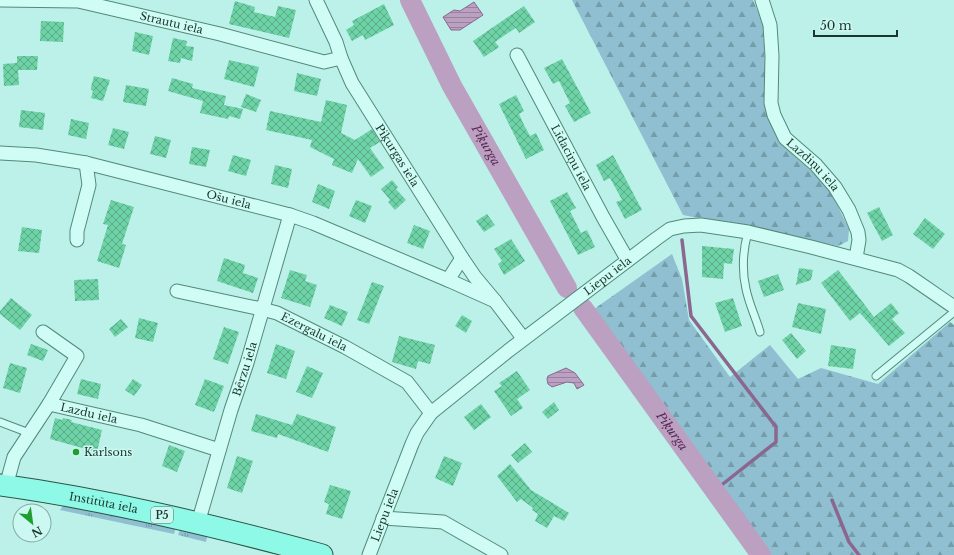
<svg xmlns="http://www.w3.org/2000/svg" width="954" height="555" viewBox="0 0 954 555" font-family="'Libre Baskerville',serif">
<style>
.grass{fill:url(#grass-tufts)}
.forest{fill:url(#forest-firs)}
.water{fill:url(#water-rules);stroke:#8b6790}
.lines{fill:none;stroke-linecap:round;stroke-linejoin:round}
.stream{stroke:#8b6790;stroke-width:3.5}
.river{stroke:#bca0c2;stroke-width:20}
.building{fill:url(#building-cross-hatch)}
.lane-casing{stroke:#548a78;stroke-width:9}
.street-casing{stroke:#548a78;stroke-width:15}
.primary-casing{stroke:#295745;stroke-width:23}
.lane{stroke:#cffcf5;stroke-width:7}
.street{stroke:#cffcf5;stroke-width:13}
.primary{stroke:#8ef9e7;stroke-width:21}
.poi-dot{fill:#1f9e30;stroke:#cbf8f1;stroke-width:1.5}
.labels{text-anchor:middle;stroke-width:3;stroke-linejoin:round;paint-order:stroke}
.shield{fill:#cbf8f1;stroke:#4f7167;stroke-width:1}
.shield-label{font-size:10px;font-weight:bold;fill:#1a372c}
.street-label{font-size:11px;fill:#1a372c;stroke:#cbf8f1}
.poi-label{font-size:11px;fill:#1a372c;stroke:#cbf8f1;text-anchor:start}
.water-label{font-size:12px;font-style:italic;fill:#592855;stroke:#cbf8f1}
</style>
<defs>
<pattern id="grass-tufts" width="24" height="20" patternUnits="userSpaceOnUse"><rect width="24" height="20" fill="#8fbfd0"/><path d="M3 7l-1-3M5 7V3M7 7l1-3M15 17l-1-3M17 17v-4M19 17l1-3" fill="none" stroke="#749ca9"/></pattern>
<pattern id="forest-firs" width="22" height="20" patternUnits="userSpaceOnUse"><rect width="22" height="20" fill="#8fbfd0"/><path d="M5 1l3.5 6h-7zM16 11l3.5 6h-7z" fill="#749ca9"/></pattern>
<pattern id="water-rules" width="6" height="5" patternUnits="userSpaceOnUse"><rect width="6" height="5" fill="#bca0c2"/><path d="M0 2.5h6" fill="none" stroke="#98839e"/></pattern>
<pattern id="building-cross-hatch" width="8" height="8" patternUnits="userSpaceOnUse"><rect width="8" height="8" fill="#6dd3a6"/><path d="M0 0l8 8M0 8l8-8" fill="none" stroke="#59ac87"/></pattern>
</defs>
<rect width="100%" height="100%" fill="#bbf1e9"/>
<path class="grass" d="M69,504L176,527L174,534L60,510L63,506Z
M181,527L205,533L207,537L206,542L178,535Z"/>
<path class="forest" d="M572,0H753L763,24L767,111L780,143L828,186L849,229L848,241L838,246L683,215Z
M672,254L682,279L689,320L730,377L770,345L798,379L821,368L878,384L950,322L954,325V555H754L580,319Z"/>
<path class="water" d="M474,2L483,15L460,30H451L443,17L454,10L460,11Z
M566,368L575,373L584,385L577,389L574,383L567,382L552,387L548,384L547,379L548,376Z"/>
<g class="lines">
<path class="stream" d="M682,240L691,316L776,427V442L714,491
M832,500L849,542L859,555"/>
<g class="river">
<path id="s1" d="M410,0L452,86L567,288"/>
<path id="s2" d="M583,308L761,555"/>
</g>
</g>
<path class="building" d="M235,1L255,7L254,12L275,17L278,6L296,10L289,38L229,24Z
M384,4L394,25L365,40L363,35L352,41L346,30L354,25L352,21Z
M524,6L535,22L519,33L516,28L505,35L495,42L499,47L484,57L473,41Z
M41,21L64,22L63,42L40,41Z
M135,32L153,36L149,55L132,51Z
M173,38L187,41L186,46L194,47L192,61L181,58L180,63L168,61Z
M17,56H38L37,70H18L19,85L4,86L3,64L17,63Z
M562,59L591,113L574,122L565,106L570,103L559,81L553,84L544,68Z
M229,60L259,67L254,87L224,79Z
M297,73L321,79L317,96L294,91Z
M94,76L110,80L103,101L91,98L93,91L91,90V87Z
M172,78L193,84L192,88L226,96L224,105L243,109L240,119L229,116L228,119L200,113L203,101L168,91Z
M126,85L149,89L146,106L123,102Z
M246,94L261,100L256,112L241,107Z
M516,95L524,111L519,114L524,125L530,136L536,133L544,150L526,159L499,104Z
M326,100L347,105L341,133L355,140L372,129L380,142L370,148L384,168L371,177L358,159L352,173L332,165L334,159L310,147L312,140L266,130L270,111L321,122Z
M21,110L45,113L43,130L19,127Z
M71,119L89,123L86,139L68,135Z
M113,128L129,132L124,149L108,145Z
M155,136L171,140L166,158L150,154Z
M192,147L210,150L206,167L189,164Z
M233,155L251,160L246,176L228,171Z
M613,155L642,210L625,219L616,202L622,200L610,178L604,181L596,165Z
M275,165L292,169L288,188L271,184Z
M392,180L398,187L396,189L406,200L395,210L388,202L390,200L381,189Z
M318,184L335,191L329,209L312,202Z
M567,192L576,208L570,211L581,233L587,230L595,247L578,255L550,201Z
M111,200L134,207L122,244L126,245L119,268L97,261L108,225L103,224Z
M356,200L372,206L365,223L349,216Z
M879,207L893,235L882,241L867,213Z
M487,214L495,225L484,232L476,221Z
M925,218L945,234L933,249L913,234Z
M414,225L430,231L423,249L407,243Z
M22,227L42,230L39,253L18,251Z
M511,239L525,261L504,275L498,264L502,261L494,249Z
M702,246L734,249L732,264L724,263L723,279L702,277Z
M224,258L245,265L243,273L258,278L253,293L217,281Z
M799,268L813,270L811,280L796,285Z
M290,270L307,275L305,281L317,285L310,307L281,298Z
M838,270L874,317L891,303L899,313L892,319L905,333L889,346L860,313L850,321L821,283Z
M778,274L784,290L764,297L758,281Z
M98,279L99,300L75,301L74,280Z
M372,282L384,286L369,324L357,320Z
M11,298L32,315L20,330L0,314V311Z
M733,298L742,326L725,332L715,303Z
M798,303L826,309L821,334L792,327Z
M330,305L348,312L342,326L324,318Z
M462,315L472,321L466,333L455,326Z
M139,318L158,323L153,342L135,338Z
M121,319L128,327L115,337L109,329Z
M224,327L239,332L228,364L213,359Z
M791,333L806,351L797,359L782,340Z
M399,336L435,345L430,364L418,361L416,369L392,362Z
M31,344L48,350L43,361L27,355Z
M276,344L295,351L286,379L267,373Z
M831,345L856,349L853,369L828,366Z
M10,363L27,368L20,393L3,388Z
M307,366L323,373L312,398L296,392Z
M517,371L530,390L517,399L523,408L511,416L494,391L502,386L499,383Z
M81,379L101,384L98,399L77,394Z
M133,379L142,385L134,396L125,390Z
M205,379L224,386L214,412L195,405Z
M554,402L559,410L548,419L542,412Z
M481,404L491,417L474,430L464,417Z
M256,414L292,425L297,414L336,427L328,452L278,434L277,438L251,431Z
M55,418L62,420L63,418L72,420L71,422L102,430L97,452L50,439Z
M525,443L532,452L518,463L511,455Z
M169,445L185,451L177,472L162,466Z
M237,456L253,461L242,493L227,488Z
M444,456L462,463L453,486L435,478Z
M510,464L531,490L569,513L564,521L554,516L547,528L535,521L538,514L532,510L533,508L521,499L517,502L497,476Z
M330,485L351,491L342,519L326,514L329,504L324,502Z"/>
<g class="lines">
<g class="lane-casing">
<path id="lane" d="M748,232C743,250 742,271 746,289C749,304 756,318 760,332
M876,376L954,312
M0,422L29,433"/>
</g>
<g class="street-casing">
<g id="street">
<path id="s3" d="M0,0L78,1L220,34L324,62L341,58"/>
<path id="s4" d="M316,0L336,42L341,58L352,83L462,258L475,277L495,301"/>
<path id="s5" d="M762,0L770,25L772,56L771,103L774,115L785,138L816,165L835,187L849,210L858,232L859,240L856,258"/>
<path id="s6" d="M517,55L603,217L627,259"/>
<path id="s7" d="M0,153L36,155L86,163L290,215L313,223L448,280L462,258"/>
<path d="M77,240V231L89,185L86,163"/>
<path d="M448,280L495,301L523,338"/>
<path id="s8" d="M177,291L247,306L262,309L277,313L345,347L407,382L431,413"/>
<path id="s9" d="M49,404L141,425L219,450"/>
<path d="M6,486L14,457L49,404L77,356L43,332"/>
<path d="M383,518L443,522L501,555"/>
<path id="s10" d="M198,523L231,410L247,363L290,215"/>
<path id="s11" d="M369,555L412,444L417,433L431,413L508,351L656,239L670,229L684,226L701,225L748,232L811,247L898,270L909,276L954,307"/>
</g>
</g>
<g class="primary-casing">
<g id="primary">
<path id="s12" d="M0,485C109,500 216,526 322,555"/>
</g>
</g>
<use href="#lane" class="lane"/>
<use href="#street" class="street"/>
<use href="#primary" class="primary"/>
</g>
<circle class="poi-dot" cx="76" cy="452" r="4"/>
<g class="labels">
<rect class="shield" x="151" y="507" width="22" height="16" rx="3"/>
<g class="shield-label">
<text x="162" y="519">P5</text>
</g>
<g class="street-label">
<text dy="4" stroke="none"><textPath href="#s3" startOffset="174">Strautu iela</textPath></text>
<text dy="4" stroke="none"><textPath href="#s4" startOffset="176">Piķurgas iela</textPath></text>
<text dy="4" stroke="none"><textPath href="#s6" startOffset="116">Līdaciņu iela</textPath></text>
<text dy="4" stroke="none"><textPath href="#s5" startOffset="181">Lazdiņu iela</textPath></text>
<text dy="4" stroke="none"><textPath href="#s7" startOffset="234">Ošu iela</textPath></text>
<text dy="4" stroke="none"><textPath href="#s11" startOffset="379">Liepu iela</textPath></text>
<text dy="4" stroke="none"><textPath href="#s8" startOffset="144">Ezergalu iela</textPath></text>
<text dy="4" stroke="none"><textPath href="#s10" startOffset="161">Bērzu iela</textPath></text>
<text dy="4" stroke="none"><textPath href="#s9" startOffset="41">Lazdu iela</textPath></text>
<text dy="4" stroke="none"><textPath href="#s12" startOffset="105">Institūta iela</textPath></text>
<text dy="4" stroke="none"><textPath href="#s11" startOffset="43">Liepu iela</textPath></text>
</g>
<g class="poi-label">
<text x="84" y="456">Karlsons</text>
</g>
<g class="water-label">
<text dy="4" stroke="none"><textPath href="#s1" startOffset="164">Piķurga</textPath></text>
<text dy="4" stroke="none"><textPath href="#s2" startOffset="152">Piķurga</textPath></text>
</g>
</g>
<g transform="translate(32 523) rotate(151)"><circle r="19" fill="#cbf8f1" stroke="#84aba2"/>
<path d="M0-3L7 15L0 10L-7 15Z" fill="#1f9e30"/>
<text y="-6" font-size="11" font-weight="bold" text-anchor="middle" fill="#1a372c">N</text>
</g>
<path d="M814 30v6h83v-6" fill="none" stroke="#1a372c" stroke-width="2"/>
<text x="820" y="30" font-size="12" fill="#1a372c" stroke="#cbf8f1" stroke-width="3" paint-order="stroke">50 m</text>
</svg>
